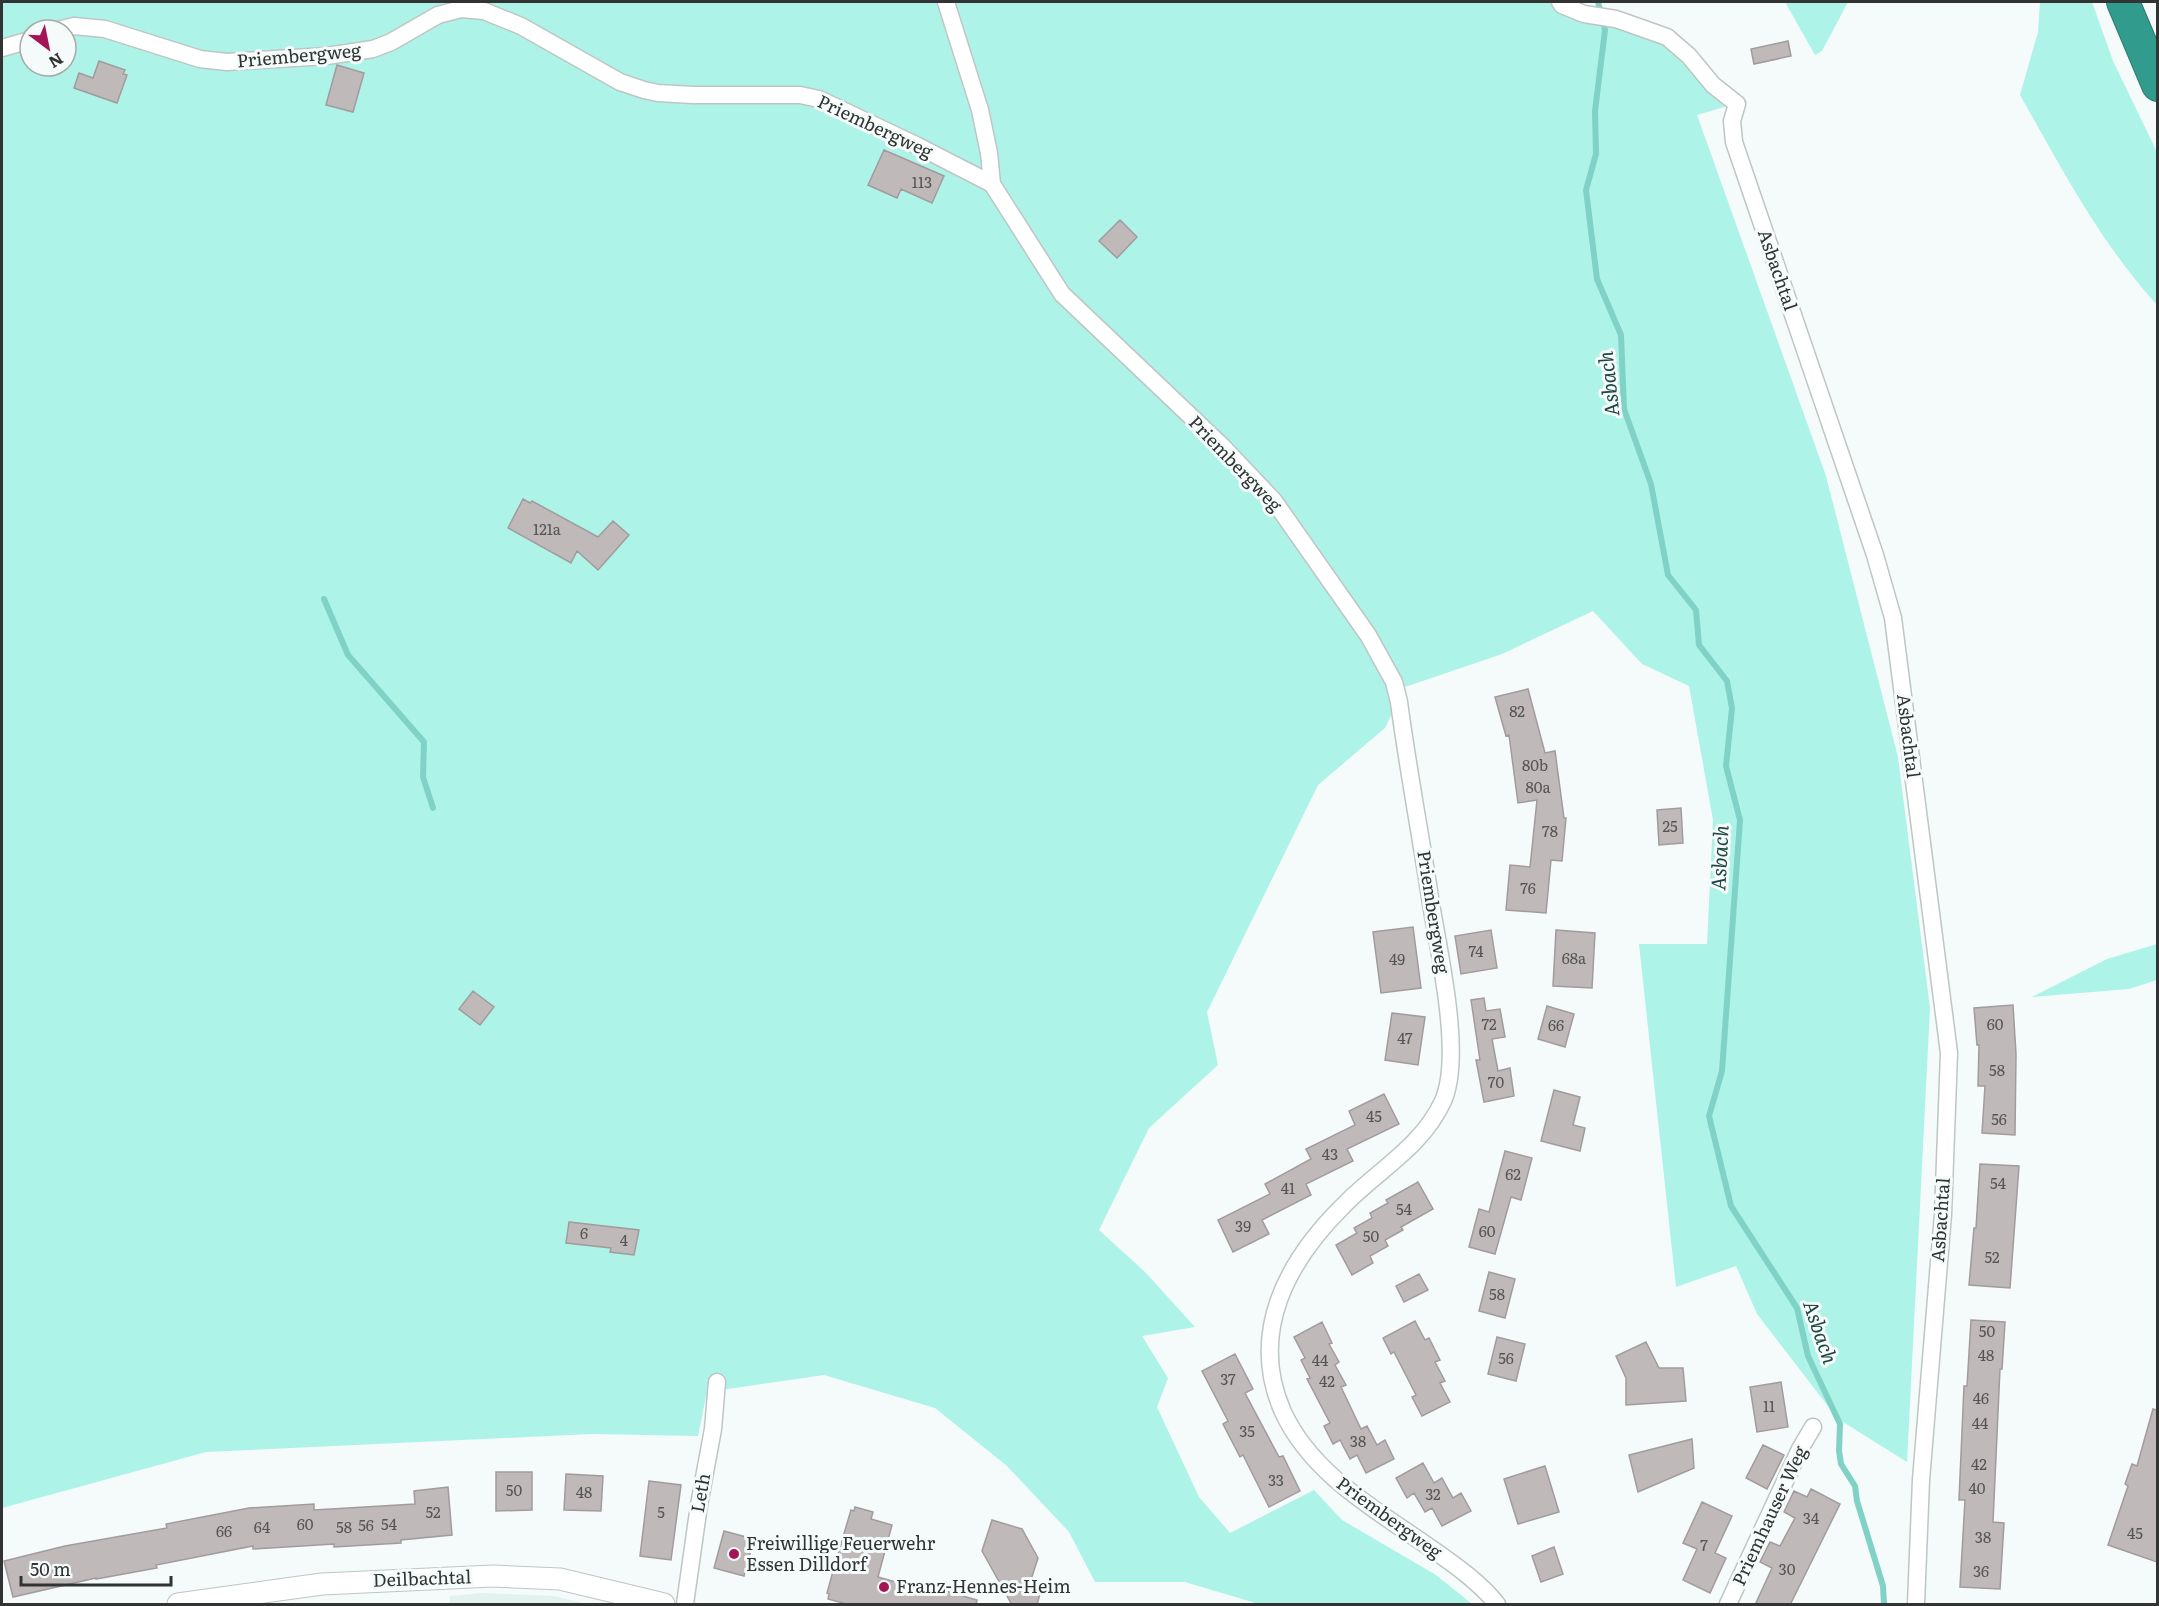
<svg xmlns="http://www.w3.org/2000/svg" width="2159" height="1606" viewBox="0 0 2159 1606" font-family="Literata,serif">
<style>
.built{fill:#e1f2ef}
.green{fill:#aef3e8;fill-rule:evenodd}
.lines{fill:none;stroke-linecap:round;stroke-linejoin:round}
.stream{stroke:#81d2c6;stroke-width:6}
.building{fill:#c0b9ba;stroke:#a29b9d;stroke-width:1.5}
.minor-casing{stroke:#bec6c4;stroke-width:19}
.tertiary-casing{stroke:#bec6c4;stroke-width:23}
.motorway-casing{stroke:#31776e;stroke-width:34}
.minor{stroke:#fff;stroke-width:16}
.tertiary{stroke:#fff;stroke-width:21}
.motorway{stroke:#319b8e;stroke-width:32}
.poi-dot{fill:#a41456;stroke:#f4fbfa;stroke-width:2}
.labels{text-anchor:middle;stroke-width:6;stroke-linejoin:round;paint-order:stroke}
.number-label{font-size:15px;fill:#555}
.street-label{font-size:18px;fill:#313433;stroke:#f4fbfa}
.poi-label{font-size:18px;fill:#313433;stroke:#f4fbfa;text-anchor:start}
.water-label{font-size:20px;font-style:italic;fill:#1f4640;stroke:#f4fbfa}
</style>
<rect width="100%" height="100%" fill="#f4fbfa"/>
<path class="built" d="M482,1593L554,1596L586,1604H450V1596Z"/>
<path class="green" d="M2,2H1556L1664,39L1731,105L1697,115L1826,476L1898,757L1930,1008L1907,1462L1843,1422L1834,1414L1757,1314L1736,1266L1676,1287L1639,944H1707L1713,820L1689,686L1642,664L1593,611L1502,654L1405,687L1385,728L1318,785L1207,1012L1218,1065L1149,1128L1099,1230L1145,1272L1195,1327L1142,1336L1168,1378L1157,1407L1199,1497L1230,1533L1314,1490L1342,1520L1436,1575L1472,1604H1259L1185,1582H1095L1069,1532L1007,1466L935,1408L824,1375L707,1392L698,1436L591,1434L206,1452L2,1508ZM30,30H66V66H30Z
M1785,2H1848L1822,51L1815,55Z
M2040,2H2092L2113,61L2157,152V305C2099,241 2062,169 2020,95L2038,32Z
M2157,944V980L2129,989L2032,997L2107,959Z"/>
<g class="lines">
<path class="stream" d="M1598,2L1605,30L1595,111L1596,154L1586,190L1597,279L1621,335L1624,409L1651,484L1668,575L1696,610L1699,645L1727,681L1732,708L1726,766L1740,820L1722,1071L1709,1116L1731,1206L1797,1308L1808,1356L1840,1424L1839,1451L1841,1464L1855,1486L1857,1501L1883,1586L1884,1604
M324,599L348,655L424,742L423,777L433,808"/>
</g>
<path class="building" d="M1788,41L1791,56L1754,64L1751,49Z
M99,61L125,70L123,74L127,75L117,103L74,88L79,73L93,78Z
M337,65L364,73L353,112L326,105Z
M884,150L944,176L932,203L901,189L897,198L868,185Z
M1120,220L1137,237L1117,258L1099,241Z
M523,499L530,503L532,501L598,537L613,521L629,535L598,570L577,551L571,563L508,528Z
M1528,689L1545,753L1555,751L1564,818H1566L1562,861L1551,860L1546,913L1506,910L1510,865L1530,867L1537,800L1518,803L1509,735L1506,736L1495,697Z
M1681,808L1683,843L1659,845L1657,810Z
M1413,927L1421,988L1381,993L1373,932Z
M1491,930L1497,968L1461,974L1455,936Z
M1556,930L1595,933L1592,988L1553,986Z
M473,991L494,1007L480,1025L459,1009Z
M1484,998L1486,1011L1500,1009L1505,1037L1492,1039L1498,1071L1510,1068L1514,1096L1484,1102L1476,1060H1480L1471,1000Z
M2013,1005L2016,1054L2015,1135L1982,1133L1985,1086H1978L1979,1045H1977L1974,1008Z
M1547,1006L1574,1014L1565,1047L1538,1039Z
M1392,1013L1425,1017L1418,1065L1385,1060Z
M1554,1090L1580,1097L1573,1125L1585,1128L1580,1151L1541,1141Z
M1384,1094L1399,1124L1347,1149L1353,1161L1306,1184L1311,1195L1262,1220L1269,1234L1233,1252L1218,1220L1270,1194L1265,1184L1311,1159L1306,1149L1355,1125L1349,1111Z
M1505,1151L1532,1158L1521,1200L1511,1197L1495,1254L1469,1247L1479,1209L1489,1212Z
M1980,1164L2019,1166L2010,1288L1969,1285L1974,1228H1976Z
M1418,1182L1433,1209L1401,1227L1403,1230L1385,1240L1388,1246L1370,1256L1373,1263L1352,1275L1336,1245L1357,1233L1354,1228L1372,1218L1370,1213L1388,1203L1386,1200Z
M569,1222L639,1230L634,1255L610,1252L611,1248L566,1243Z
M1489,1272L1515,1279L1505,1318L1479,1311Z
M1419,1274L1428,1290L1404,1302L1396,1286Z
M1971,1320L2005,1322L2002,1369H2000L1993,1522L2004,1523L2000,1589L1960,1587L1965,1500H1959L1964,1386H1967Z
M1415,1321L1425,1340L1429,1338L1440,1360L1435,1362L1445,1381L1440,1383L1450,1402L1422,1416L1412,1397L1416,1395L1394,1352L1391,1354L1383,1338Z
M1322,1322L1332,1343L1329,1344L1339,1362L1335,1365L1346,1385L1341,1387L1361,1429L1367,1426L1377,1445L1385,1440L1394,1459L1366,1473L1357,1455L1350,1459L1340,1440L1333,1444L1324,1426L1330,1423L1307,1379L1310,1378L1301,1360L1305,1358L1294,1337Z
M1497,1337L1525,1344L1516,1381L1488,1374Z
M1646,1342L1659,1368H1683L1686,1401L1626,1405V1378L1616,1356Z
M1235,1354L1253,1389L1245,1393L1279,1457L1283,1456L1300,1491L1269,1507L1243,1455L1240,1457L1223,1424L1228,1421L1202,1371Z
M1781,1382L1788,1427L1757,1432L1750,1387Z
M2153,1409L2157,1410V1562L2108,1545L2128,1486L2125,1484L2132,1464L2137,1466Z
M1692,1439L1694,1468L1638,1492L1629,1455Z
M1763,1445L1784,1455L1767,1489L1746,1478Z
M1423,1463L1434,1483L1442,1478L1453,1498L1461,1493L1471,1511L1442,1526L1432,1508L1425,1512L1414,1493L1407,1498L1396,1478Z
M1545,1466L1559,1512L1518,1524L1504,1479Z
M496,1472H532V1510L496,1511Z
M566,1474L603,1476L601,1511L564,1510Z
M649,1481L681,1485L671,1560L640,1556Z
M448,1487L452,1535L401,1540V1543L334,1547V1544L253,1549V1546L156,1565L157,1568L96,1579V1578L13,1597L4,1561L65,1546L167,1528L166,1524L249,1508L314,1504V1510L415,1504L414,1491Z
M1811,1489L1840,1504L1790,1605H1755L1772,1568L1760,1562L1770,1542L1780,1546L1795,1518L1784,1512L1794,1491L1807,1497Z
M1702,1502L1732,1516L1715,1553L1726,1558L1710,1593L1683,1580L1697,1549L1683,1543Z
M855,1507L873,1512L871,1519L892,1525L878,1577L920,1589L921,1584L977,1600L976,1605H850L828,1599L829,1594L827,1593L835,1564L851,1510L854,1511Z
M992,1520L1022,1529L1038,1558L1029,1586L1041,1590L1037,1605H1012L982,1551Z
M724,1531L754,1539L744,1576L714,1568Z
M1554,1547L1563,1574L1541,1582L1532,1556Z"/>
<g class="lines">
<g class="minor-casing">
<path id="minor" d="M946,2L980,110L989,153L992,184
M1560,2L1562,5L1584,14L1616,19L1667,37L1689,56L1713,85L1737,104L1732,121L1734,142L1875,555L1893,618L1949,1053L1943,1214L1921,1480L1916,1604
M58,30L74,26L105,29L200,59L227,62L327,56L373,49L391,42L438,15L461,9L484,11L521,26L620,82L644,90L658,93L693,95H800L819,99L918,146L992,184L1062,294L1223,447L1274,501L1368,635L1394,682L1399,702C1408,770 1421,837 1431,904C1439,953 1463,1056 1443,1101C1422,1147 1378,1170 1344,1205C1287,1261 1248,1333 1283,1412C1312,1475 1378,1511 1432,1549C1455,1565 1479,1582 1497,1604
M2,48L30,40
M685,1604L699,1505L713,1429L717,1382
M1728,1604L1800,1449L1813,1427"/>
</g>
<g class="tertiary-casing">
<path id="tertiary" d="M178,1604L322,1584L493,1576L560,1579L664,1604"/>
</g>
<g class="motorway-casing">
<path id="motorway" d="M2123,2L2158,85"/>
</g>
<use href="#minor" class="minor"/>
<use href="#tertiary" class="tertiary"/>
<use href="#motorway" class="motorway"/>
</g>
<g class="poi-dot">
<circle cx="734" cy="1554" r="6"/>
<circle cx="884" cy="1587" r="6"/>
</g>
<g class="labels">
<g class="number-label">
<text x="922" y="188">113</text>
<text x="547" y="535">121a</text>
<text x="1517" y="717">82</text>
<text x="1535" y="771">80b</text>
<text x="1538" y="793">80a</text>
<text x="1670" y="832">25</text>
<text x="1550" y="837">78</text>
<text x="1528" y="894">76</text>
<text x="1476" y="957">74</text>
<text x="1574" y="964">68a</text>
<text x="1397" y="965">49</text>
<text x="1489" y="1030">72</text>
<text x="1995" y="1030">60</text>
<text x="1556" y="1031">66</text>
<text x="1405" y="1044">47</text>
<text x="1997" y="1076">58</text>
<text x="1496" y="1088">70</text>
<text x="1374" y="1122">45</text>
<text x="1999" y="1125">56</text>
<text x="1330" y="1160">43</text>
<text x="1513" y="1180">62</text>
<text x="1998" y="1189">54</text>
<text x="1288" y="1194">41</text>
<text x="1404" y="1215">54</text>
<text x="1243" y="1232">39</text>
<text x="1487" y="1237">60</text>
<text x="584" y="1239">6</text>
<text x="1371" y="1242">50</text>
<text x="624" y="1246">4</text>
<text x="1992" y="1263">52</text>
<text x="1497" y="1300">58</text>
<text x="1987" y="1337">50</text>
<text x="1986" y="1361">48</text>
<text x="1506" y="1364">56</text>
<text x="1320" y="1366">44</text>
<text x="1228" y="1385">37</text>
<text x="1327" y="1387">42</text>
<text x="1981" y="1404">46</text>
<text x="1769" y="1412">11</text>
<text x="1980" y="1429">44</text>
<text x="1247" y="1437">35</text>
<text x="1358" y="1447">38</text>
<text x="1979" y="1470">42</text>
<text x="1276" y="1486">33</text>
<text x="1977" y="1494">40</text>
<text x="514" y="1496">50</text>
<text x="584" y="1498">48</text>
<text x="1433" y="1500">32</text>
<text x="433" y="1518">52</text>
<text x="661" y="1518">5</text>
<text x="1811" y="1524">34</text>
<text x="305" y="1530">60</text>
<text x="389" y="1530">54</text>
<text x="366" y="1531">56</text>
<text x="262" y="1533">64</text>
<text x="344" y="1533">58</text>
<text x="224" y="1537">66</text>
<text x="2135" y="1539">45</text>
<text x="1983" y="1543">38</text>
<text x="1704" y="1551">7</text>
<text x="1787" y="1575">30</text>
<text x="1981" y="1577">36</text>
</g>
<g class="street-label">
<text transform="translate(299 56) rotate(-5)" y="6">Priembergweg</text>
<text transform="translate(875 127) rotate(25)" y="6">Priembergweg</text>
<text transform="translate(1777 270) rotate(71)" y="6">Asbachtal</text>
<text transform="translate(1235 464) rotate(46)" y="6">Priembergweg</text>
<text transform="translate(1908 736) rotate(83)" y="6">Asbachtal</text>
<text transform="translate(1433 912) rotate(81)" y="6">Priembergweg</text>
<text transform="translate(1941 1220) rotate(-86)" y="6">Asbachtal</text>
<text transform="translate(701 1493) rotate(-80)" y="6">Leth</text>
<text transform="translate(1770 1516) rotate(-65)" y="6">Priemhauser Weg</text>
<text transform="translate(1389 1518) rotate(36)" y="6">Priembergweg</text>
<text transform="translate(422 1579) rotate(-2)" y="6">Deilbachtal</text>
</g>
<g class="poi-label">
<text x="746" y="1550">Freiwillige Feuerwehr<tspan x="746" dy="21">Essen Dilldorf</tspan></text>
<text x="896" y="1593">Franz-Hennes-Heim</text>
</g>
<g class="water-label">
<text transform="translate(1609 384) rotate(-96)" y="7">Asbach</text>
<text transform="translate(1720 858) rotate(-87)" y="7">Asbach</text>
<text transform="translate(1820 1332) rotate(71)" y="7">Asbach</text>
</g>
</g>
<rect width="2159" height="1606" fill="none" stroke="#313433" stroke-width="6"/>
<g transform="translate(48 48) rotate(148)"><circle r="28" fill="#f4fbfa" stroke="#a6abaa" stroke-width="1.5"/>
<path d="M0-4.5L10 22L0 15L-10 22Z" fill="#a41456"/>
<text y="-9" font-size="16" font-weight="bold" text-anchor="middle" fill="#313433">N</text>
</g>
<path d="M21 1576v9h150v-9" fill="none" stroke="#313433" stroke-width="3"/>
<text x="30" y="1576" font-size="18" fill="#313433" stroke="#f4fbfa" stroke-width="4.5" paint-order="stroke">50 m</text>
</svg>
